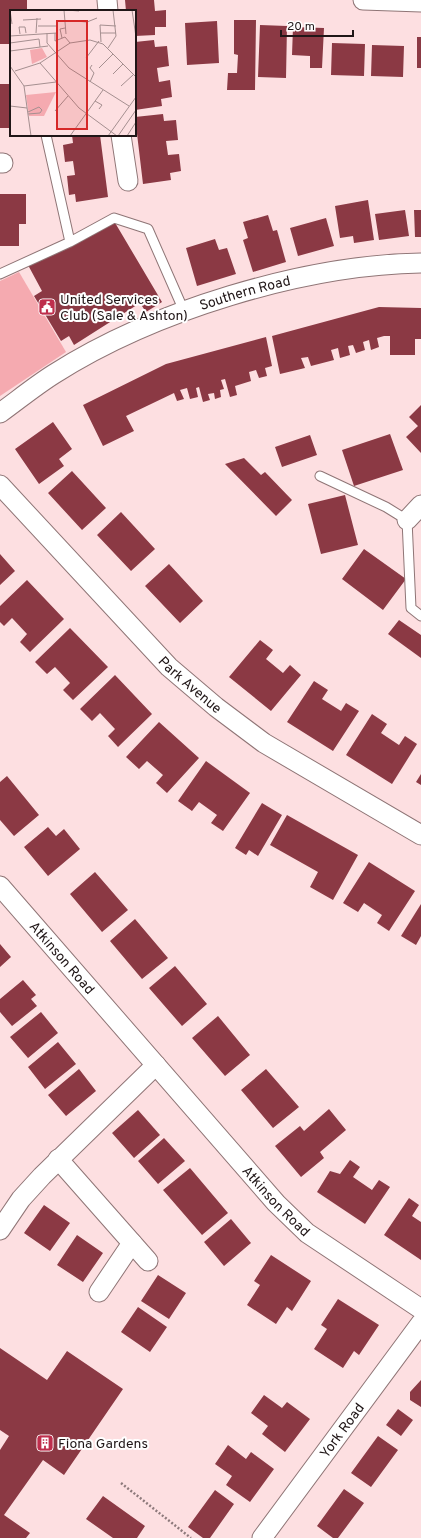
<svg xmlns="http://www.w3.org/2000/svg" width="421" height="1538" viewBox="0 0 421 1538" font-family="Overpass,sans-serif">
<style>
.green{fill:#f5aab0}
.building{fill:#8b3944}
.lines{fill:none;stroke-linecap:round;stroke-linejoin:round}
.lane-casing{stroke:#8f7576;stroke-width:11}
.street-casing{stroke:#8f7576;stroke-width:21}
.path{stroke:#8e7a7c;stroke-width:2.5;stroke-dasharray:2 2;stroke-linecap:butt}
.lane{stroke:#fff;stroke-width:9}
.street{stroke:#fff;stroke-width:19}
.labels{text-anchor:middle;stroke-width:4;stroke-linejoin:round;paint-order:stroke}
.street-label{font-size:14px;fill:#201617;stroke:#fff}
.poi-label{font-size:14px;fill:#201617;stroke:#fff;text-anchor:start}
.inset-road{fill:none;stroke:#a58f90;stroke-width:1}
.view{fill:#d62828;fill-opacity:0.15;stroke:#d62828;stroke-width:2}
.inset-edge{fill:none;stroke:#201617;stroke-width:2}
</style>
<rect width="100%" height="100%" fill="#fddfe1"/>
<path class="green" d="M19,272L66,352L0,396V281Z"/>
<path class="building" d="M0,0H27V11H11V44H0Z
M125,0H154L155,11L166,10V27H155V35L135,36V11H126Z
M234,20H256L255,90H227L228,73H237L238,55L234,54Z
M217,21L219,63L187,65L185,23Z
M260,25L287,26L286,78L258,77Z
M293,27L324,28L322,68H310V56L292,55Z
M417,37H421V68H417Z
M154,40L155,47L167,46L169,66L157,68L159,82L170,80L172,97L161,99L162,106L135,110V42Z
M332,43L365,44L364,76L331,75Z
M372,45L404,46L403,77L371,76Z
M0,84H11V128H0Z
M163,114L164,121L176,120L178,140L166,141L168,155L179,154L181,171L170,173L171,180L143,184L135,117Z
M72,135H100L108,197L76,202L75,194L69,195L67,176L75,175L73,161L65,162L63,145L73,143Z
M0,194H26V224H19V246H0Z
M368,200L374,240L354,243L353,236L340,238L335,206Z
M405,210L409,236L379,240L375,214Z
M414,210H421V237H415Z
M268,215L273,231L277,230L286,262L253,272L243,240L248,238L243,222Z
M326,218L334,246L298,256L290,228Z
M114,221L162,302L146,312L140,303L74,345L69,336L61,341L34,296L42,291L28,265L77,243Z
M215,239L219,250L227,248L236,274L197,286L186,248Z
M379,307L421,308V339H415V355H390V336H384L377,338L379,347L371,350L369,340L363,342L365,350L356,353L353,345L348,346L350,355L340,358L338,348L331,350L334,360L311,366L308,357L301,358L305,368L280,374L272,336Z
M266,337L272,366L265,368L267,376L259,378L256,370L249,372L251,381L235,386L237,395L230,397L225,379L221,380L224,389L220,390L221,397L215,399L214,393L208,394L210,400L203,402L199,387L196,388L198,397L190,399L187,388L180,390L184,399L177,401L174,393L126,416L134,431L103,446L83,405L166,364Z
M421,405V453L406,437L418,426L409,417Z
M53,422L72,449L59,459L64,466L39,484L15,449Z
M390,434L403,470L354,486L342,450Z
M310,435L317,455L282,467L275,447Z
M244,458L261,475L265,472L292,500L276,516L225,464Z
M72,471L106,508L82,530L48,493Z
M345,495L358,545L321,554L308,504Z
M121,512L155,549L131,571L97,535Z
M364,549L406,579L383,610L342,579Z
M0,554L15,571L0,585Z
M169,564L203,601L180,623L145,586Z
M27,580L64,619L30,652L20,642L27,634L12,618L4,626L0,622V606Z
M399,620L421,635V658L388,634Z
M70,628L108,667L73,700L63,690L70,683L55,667L47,674L35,662Z
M260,640L273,650L266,659L283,673L290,665L301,675L271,711L229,677Z
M115,675L152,714L118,747L108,736L115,729L100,713L92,721L80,709Z
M314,681L328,690L322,699L341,711L346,703L359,711L333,751L287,722Z
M372,714L387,724L381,733L399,745L405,736L417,744L392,784L346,755Z
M159,722L199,758L167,793L156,783L163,775L147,761L139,769L126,757Z
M206,761L250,793L223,831L211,823L217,815L199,802L192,811L178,801Z
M421,774V785L416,782Z
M7,776L39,815L14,836L0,820V782Z
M262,803L282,815L258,856L249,850L246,855L235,848Z
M287,815L358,855L333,900L310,887L318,872L270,845Z
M48,827L56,836L64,829L80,849L48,876L24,847Z
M369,862L415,891L389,931L377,923L382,915L364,903L358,912L343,903Z
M95,872L128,910L102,932L70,894Z
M421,904V936L416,945L401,936Z
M135,919L168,958L142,979L110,941Z
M0,944L11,957L0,967Z
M175,966L207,1004L182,1026L149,988Z
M23,980L36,995L31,999L37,1006L12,1026L0,1012V999Z
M41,1012L58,1033L28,1058L10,1037Z
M218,1016L250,1055L225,1076L192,1038Z
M58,1042L76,1064L45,1089L28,1067Z
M79,1069L96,1091L66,1116L48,1095Z
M266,1069L299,1107L273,1128L241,1090Z
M329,1109L346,1130L320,1152L324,1158L301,1177L275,1146L300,1126L304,1131Z
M138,1110L160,1135L134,1158L112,1133Z
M164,1138L185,1161L158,1184L138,1161Z
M350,1160L360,1167L353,1177L372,1190L379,1180L390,1187L365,1224L317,1192L330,1171L340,1174Z
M190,1168L228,1213L202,1235L163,1190Z
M409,1198L419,1205L412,1216L421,1222V1260L384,1235Z
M44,1205L70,1223L50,1251L24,1233Z
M231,1219L251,1243L224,1266L204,1242Z
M77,1235L103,1253L83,1282L57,1265Z
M271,1255L311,1281L292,1311L287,1307L276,1324L247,1305L260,1285L254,1281Z
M158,1275L186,1293L169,1319L141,1301Z
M338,1299L379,1325L359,1355L354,1351L343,1368L314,1349L327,1329L321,1325Z
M138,1307L167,1327L150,1352L121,1332Z
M0,1348L47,1380L67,1351L123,1389L64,1475L43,1460L4,1515L30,1533L26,1538H0V1450L9,1436L0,1430Z
M421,1380V1407L410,1400V1392Z
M264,1395L282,1408L287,1402L310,1419L285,1452L262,1434L268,1426L251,1413Z
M398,1409L413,1420L401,1436L386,1425Z
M378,1436L398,1450L371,1487L351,1473Z
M228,1445L246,1459L251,1452L274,1469L250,1502L226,1485L232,1476L215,1464Z
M344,1489L364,1503L338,1538H333L317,1526Z
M215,1490L234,1504L210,1538H203L188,1527Z
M103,1496L145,1526L137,1538H113L86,1519Z"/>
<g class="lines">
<g class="lane-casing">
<path id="lane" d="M46,135L70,242
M0,274L70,242L114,218L148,229L184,311
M320,476L386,507L407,520L411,608L421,616"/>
</g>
<g class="street-casing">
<g id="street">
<path d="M107,0L108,11"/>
<path d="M363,0L421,2"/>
<path d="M121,135L128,181"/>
<path d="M0,163H3"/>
<path id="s1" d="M0,413C18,400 35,386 54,374C153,311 303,265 421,263"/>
<path id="s2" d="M0,485L169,667L216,707L264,743L421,835"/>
<path d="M407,520L421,505"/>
<path id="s3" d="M0,886L276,1203L307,1233L421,1309"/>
<path d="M58,1159L148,1261"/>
<path d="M0,1230L21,1199L42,1176L156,1065"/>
<path d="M99,1292L132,1243"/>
<path id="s4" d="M262,1538L421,1323"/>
</g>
</g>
<path class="path" d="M121,1483L191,1538"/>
<use href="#lane" class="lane"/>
<use href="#street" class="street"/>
</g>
<defs>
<g id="civic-square" transform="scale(0.9)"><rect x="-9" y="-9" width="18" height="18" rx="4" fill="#be2e4c" stroke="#fff"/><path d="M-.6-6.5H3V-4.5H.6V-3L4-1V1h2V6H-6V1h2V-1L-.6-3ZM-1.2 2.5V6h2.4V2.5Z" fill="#fff"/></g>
<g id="building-square" transform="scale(0.9)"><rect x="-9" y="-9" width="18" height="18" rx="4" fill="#be2e4c" stroke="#fff"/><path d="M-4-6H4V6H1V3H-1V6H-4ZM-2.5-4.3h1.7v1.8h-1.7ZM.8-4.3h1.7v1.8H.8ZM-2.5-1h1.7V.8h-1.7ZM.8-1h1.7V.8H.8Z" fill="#fff"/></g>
</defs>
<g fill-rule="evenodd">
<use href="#civic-square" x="47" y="307"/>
<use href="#building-square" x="45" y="1443"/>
</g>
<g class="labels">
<g class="street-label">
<text dy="5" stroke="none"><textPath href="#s1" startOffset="275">Southern Road</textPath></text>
<text dy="5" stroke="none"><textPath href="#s2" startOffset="276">Park Avenue</textPath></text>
<text dy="5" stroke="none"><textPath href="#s3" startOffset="95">Atkinson Road</textPath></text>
<text dy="5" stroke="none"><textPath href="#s3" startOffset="419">Atkinson Road</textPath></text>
<text dy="5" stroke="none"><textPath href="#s4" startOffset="134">York Road</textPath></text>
</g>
<g class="poi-label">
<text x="60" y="304">United Services<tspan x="60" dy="16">Club (Sale &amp; Ashton)</tspan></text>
<text x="58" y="1448">Fiona Gardens</text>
</g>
</g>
<g transform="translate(10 10)">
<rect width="126" height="126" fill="#fddfe1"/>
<path d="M32,38L37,47L22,54L20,40ZM46,82L34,106H19L16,85Z" fill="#f5aab0"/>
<path class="inset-road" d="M0,0L2,14M54,0L56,24M57,0L69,1M122,0L126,27M13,10L31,9M65,11L77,12L87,8M28,16H46M26,23L27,8M37,23V33L59,58L119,96M45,23V31L55,27L60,33M91,23H106M10,24L9,17H15L16,23M0,26L47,23M52,28L50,19L55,18M91,32L90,15L106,16M0,33L29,29L30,37M98,38L106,26L103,0M0,41L38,36M76,48L89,31M30,53L69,98L107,126M0,56L14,76L21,126M89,58L103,44M5,61L30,53L60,33L80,30L93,34L126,67M103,64L113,54M80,72L84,63L80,58L82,55M14,76L46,72M111,76L123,65M85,91L92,95L89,99M0,96L17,98M45,101L58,86M18,102L29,97L32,100L30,103L18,104M60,126L93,80M98,126L126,87M108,126L126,100M117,126L126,112"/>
<path class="view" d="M47,11H77V119H47Z"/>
<rect width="126" height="126" class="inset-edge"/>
</g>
<path d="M281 30v6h72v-6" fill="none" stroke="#201617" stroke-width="2"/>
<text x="287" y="30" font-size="12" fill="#201617" stroke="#ffffff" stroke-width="3" paint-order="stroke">20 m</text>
</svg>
